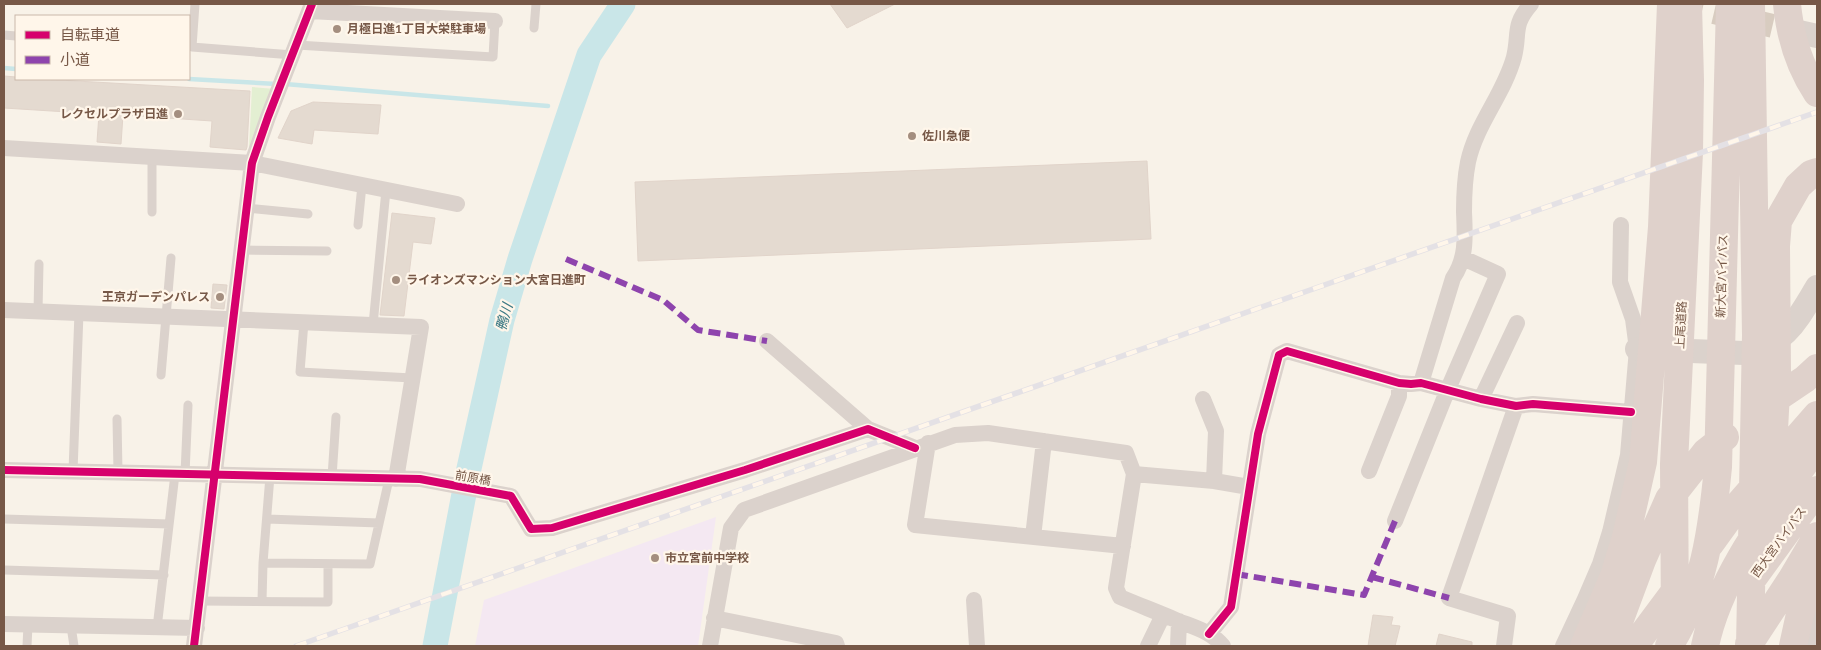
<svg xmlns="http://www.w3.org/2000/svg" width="1821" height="650" viewBox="0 0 1821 650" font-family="Lato,'Noto Sans JP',sans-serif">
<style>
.education{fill:#f4e8f2}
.green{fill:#e3efd2}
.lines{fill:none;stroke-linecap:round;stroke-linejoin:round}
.stream{stroke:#c9e6e8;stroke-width:4.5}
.river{stroke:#c9e6e8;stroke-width:25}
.building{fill:#e4dad0;stroke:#e1d4ca}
.secondary-tunnel{stroke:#d8ccc0;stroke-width:24;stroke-dasharray:24 12;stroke-linecap:butt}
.lane{stroke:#dbd2cc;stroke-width:9}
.street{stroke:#dbd2cc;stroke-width:16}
.secondary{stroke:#dbd2cc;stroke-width:24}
.highway{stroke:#dfd1cb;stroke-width:28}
.rail-casing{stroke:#e4e1e5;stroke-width:5.5}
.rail{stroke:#fff6ea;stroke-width:4;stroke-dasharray:11;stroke-linecap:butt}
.quiet{stroke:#8e44ad;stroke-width:6;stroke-dasharray:12 6;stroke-linecap:butt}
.cycleway-casing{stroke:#fff6ea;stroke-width:11}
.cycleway{stroke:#d6006c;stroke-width:8}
.poi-dot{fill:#a48e7f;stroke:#fff6ea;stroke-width:2}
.labels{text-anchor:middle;stroke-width:4.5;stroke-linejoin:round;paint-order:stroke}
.poi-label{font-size:12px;font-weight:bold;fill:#775847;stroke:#fff6ea;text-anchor:start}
.street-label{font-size:12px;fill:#775847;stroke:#fff6ea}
.water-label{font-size:14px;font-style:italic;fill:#3c7984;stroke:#fff6ea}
</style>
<rect width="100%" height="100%" fill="#f8f2e8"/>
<path class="education" d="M716,517L698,646H475L484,600Z"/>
<path class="green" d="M252,87L275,89L249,149Z"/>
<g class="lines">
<path class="stream" d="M4,68L16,69
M189,79L277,84
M285,84L548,106"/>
<path class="river" d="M435,646L468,473L502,320L520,259L589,55L623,4"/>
</g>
<path class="building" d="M830,4H895L847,28Z
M4,76L16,77V79H42L250,91L247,147L246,150L210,147L212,121L123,115L121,144L97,142L99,114L4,108Z
M313,102L381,105L378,134L314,130L312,144L278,138L291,111Z
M1147,161L1151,239L638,261L635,182Z
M392,213L435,218L431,244L413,242L404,316L380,315Z
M213,284L227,285L224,309L211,308Z
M1373,615L1393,617L1391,625L1400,626L1395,646H1368Z
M1439,634L1472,642V646H1436Z"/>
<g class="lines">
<path class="secondary-tunnel" d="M1679,4L1799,32"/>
<path class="lane" d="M195,4L192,47L293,55
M534,28L536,4
M4,35L16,36
M297,45L493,57L495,21
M246,208L308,214
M152,212V157
M358,225L362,185
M241,250L327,251
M38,311L39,264
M304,322L300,372L412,378
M373,325L386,190
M161,375L171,258
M117,419L118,472
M73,471L79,313
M185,474L188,405
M270,476L263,563L370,564L389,479
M332,477L336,417
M4,519L169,524
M267,519L379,523
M4,570L164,575
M200,601L328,602V564
M262,601L263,563
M71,626L74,646
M157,628L175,474
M27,646L28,625"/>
<path class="street" d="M310,11L495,21
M4,148L252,163L457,204
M4,310L421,327L396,479
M767,341L868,429
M1421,383L1453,278C1467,258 1465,235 1464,212C1464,196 1465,177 1468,162C1476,124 1504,94 1514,57C1520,32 1512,26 1531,4
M1203,399L1216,431L1214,481
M1481,399L1517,323
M928,443L915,525L1123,546
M4,470L420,479L511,496L531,529L552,528L745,470L868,429L915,448
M1369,471L1399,396V383
M1134,474L1214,481L1249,487
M1395,521L1448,389L1498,274L1463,258
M1033,537L1044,441
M974,600L977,646
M714,618L836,643L837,646
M4,624L197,628
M1209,634L1231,607L1258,434L1279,355L1287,351L1399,383L1411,384L1421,383L1481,399L1516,406L1533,404L1631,412
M194,646L252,163L268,117L312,4
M710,646L731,528L744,510L955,435L988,433L1126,453L1134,474L1116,588L1120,597C1139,605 1157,612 1176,620C1193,627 1211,631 1223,646
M1148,646L1163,615
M1178,646L1179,621
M1504,646L1508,616L1449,598L1516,406
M1563,646L1585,599L1600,564L1610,532L1628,455L1637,349L1633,319L1620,282L1621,225
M1810,646L1811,629L1817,607"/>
<path class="secondary" d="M1799,32L1817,36
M1637,349L1744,353C1786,345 1797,320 1817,287"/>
<path class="highway" d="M1787,4C1790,36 1799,66 1817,93
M1765,406L1805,379L1817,368
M1769,527L1777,372L1776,246L1778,221L1798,186L1811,174L1817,172
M1710,544L1739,504L1817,415
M1748,585L1817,490
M1675,627L1674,464L1689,152L1690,80L1688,4
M1749,644L1791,580L1817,536
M1584,646L1614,576L1626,537L1643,462L1662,227L1671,4
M1603,646L1620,619L1642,560L1669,499L1706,452L1725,437
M1634,646L1678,587
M1669,646C1704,590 1712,531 1718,467L1730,4
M1705,646C1720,573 1775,506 1817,446
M1750,646L1756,335L1751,4
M1793,646L1800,614L1817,563"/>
<g class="rail-casing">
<path id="rail" d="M296,646L1817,112"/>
</g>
<use href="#rail" class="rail"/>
<path class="quiet" d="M566,259L663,300L698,330L767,341
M1236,574L1364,595L1395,521
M1372,577L1449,598"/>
<g class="cycleway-casing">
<path id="cycleway" d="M4,470L420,479L511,496L531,529L552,528L745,470L868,429L915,448
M1209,634L1231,607L1258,434L1279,355L1287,351L1399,383L1411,384L1421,383L1481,399L1516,406L1533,404L1631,412
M194,646L252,163L268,117L312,4"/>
</g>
<use href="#cycleway" class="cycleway"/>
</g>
<g class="poi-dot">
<circle cx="337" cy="29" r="5"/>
<circle cx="178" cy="114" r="5"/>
<circle cx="912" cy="136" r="5"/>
<circle cx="396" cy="280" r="5"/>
<circle cx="220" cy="297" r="5"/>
<circle cx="655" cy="558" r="5"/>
</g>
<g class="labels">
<g class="poi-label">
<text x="347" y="33">月極日進1丁目大栄駐車場</text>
<text x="168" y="118" text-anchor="end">レクセルプラザ日進</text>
<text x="922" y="140">佐川急便</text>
<text x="406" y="284">ライオンズマンション大宮日進町</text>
<text x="210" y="301" text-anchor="end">王京ガーデンパレス</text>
<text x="665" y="562">市立宮前中学校</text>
</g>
<g class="street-label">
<text transform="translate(1722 276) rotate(-88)" y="4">新大宮バイパス</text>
<text transform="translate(1681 325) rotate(-87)" y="4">上尾道路</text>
<text transform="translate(473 478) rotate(10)" y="4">前原橋</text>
<text transform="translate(1779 542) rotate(-54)" y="4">西大宮バイパス</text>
</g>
<g class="water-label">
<text transform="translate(504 317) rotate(-74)" y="5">鴨川</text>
</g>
</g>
<rect width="1821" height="650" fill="none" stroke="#775847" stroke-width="10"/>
<rect x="15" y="15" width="175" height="65" fill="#fff6ea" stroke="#c9b7a9"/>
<rect x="25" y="31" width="25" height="8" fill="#d6006c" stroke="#c9b7a9"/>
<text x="60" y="40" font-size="15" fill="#775847">自転車道</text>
<rect x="25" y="56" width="25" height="8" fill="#8e44ad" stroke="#c9b7a9"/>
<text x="60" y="65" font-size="15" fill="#775847">小道</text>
</svg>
